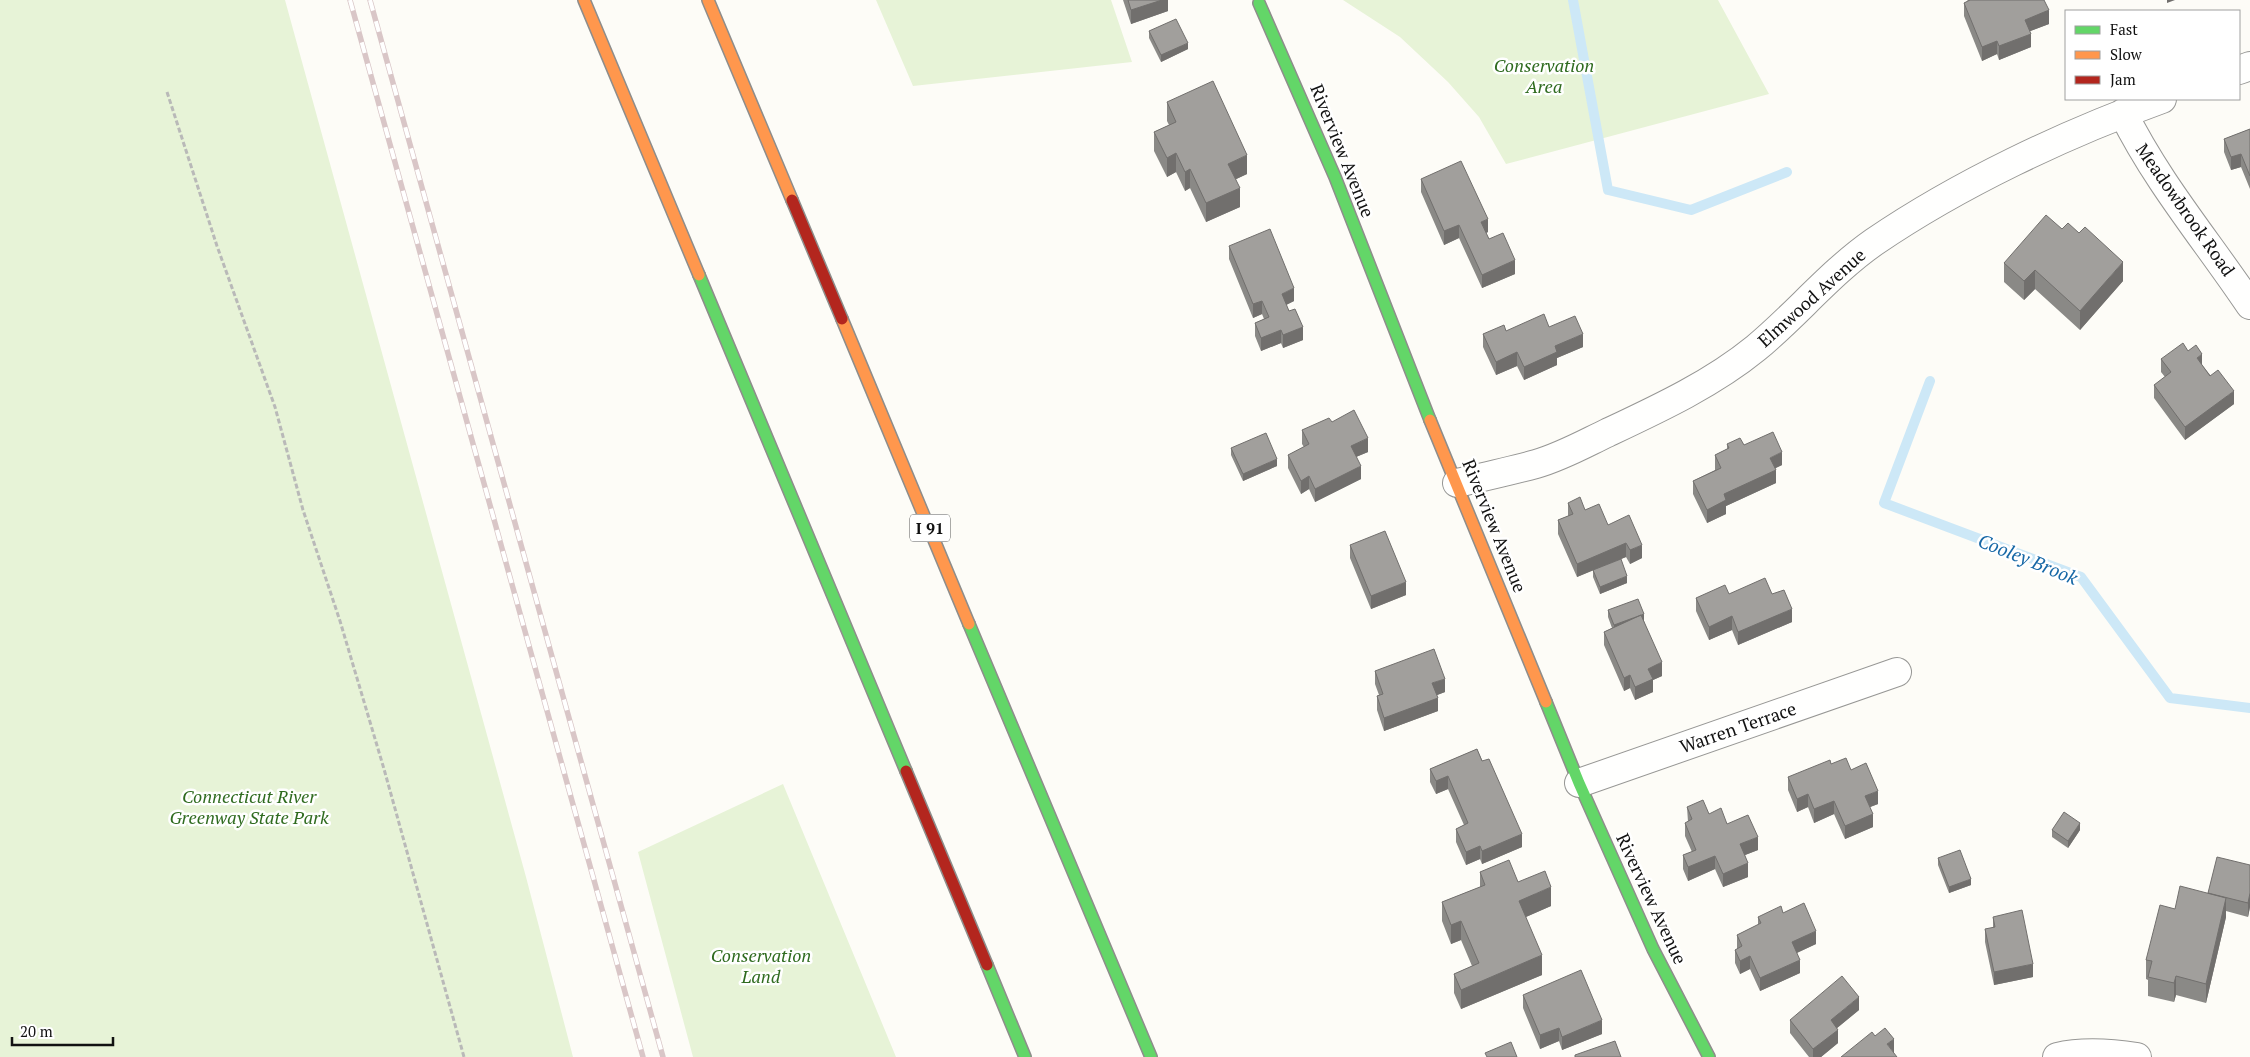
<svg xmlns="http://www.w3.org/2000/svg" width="2250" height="1057" viewBox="0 0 2250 1057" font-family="'PT Serif',serif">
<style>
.green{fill:#e7f3d7}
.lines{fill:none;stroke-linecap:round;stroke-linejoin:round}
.stream{stroke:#cde8f7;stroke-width:10}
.street-casing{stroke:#979795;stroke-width:30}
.fast-casing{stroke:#8e8d8b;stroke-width:14}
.slow-casing{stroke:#8e8d8b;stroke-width:14}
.jam-casing{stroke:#8e8d8b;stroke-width:14}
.path{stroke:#b9b9b8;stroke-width:3;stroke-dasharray:5 2.5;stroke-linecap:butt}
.street{stroke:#fffffe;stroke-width:28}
.fast{stroke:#63d668;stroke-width:11}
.slow{stroke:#ff974d;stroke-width:11}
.jam{stroke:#b3261e;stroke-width:11}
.rail-casing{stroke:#d9c6c7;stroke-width:5.5}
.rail{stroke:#fff;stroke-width:4;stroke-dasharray:11;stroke-linecap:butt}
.wall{fill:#8a8986}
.shaded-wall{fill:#716f6d}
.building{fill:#a19f9c;stroke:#716f6d}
.labels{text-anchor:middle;stroke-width:5;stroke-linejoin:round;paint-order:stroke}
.shield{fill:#fff;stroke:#585858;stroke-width:1}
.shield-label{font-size:16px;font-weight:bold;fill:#111}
.park-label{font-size:18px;font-style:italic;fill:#2f6b1f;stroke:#fff}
.street-label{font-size:18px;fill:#111;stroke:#fff}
.water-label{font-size:19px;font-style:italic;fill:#1768a6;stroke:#fff}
</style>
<rect width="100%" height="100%" fill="#fdfcf7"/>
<path class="green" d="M0,0H285L526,877L573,1057H0Z
M876,0H1111L1132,62L913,86Z
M1343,0H1718L1769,94L1506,164L1479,117L1448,82L1400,37Z
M783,784L896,1057H693L638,852Z"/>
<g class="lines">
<path class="stream" d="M1573,0L1608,190L1691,210L1787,172
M1930,381L1884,503L2081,577L2170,698L2250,708"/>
<g class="street-casing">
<path id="street" d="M2239,70L2250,66
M2123,113C2157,182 2207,241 2250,305
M1457,483C1483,477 1510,471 1536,464C1561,457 1584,444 1607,433C1658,409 1712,384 1756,348C1796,315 1831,272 1874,242C1959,184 2065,134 2162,99
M1579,783L1897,672
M2057,1057C2082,1051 2111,1053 2137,1057"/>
</g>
<g class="fast-casing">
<path id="fast" d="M1259,3L1335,177L1430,420
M699,275L906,771
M969,624L1151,1057
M1546,702L1579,783L1653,949L1709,1057
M987,965L1025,1057"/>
</g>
<g class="slow-casing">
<path id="slow" d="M584,0L699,275
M708,0L792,200
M842,319L969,624
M1430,420L1546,702"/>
</g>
<g class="jam-casing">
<path id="jam" d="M792,200L842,319
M906,771L987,965"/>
</g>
<path class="path" d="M167,92L217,246L275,407L303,510L340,621L384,769L464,1057"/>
<use href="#street" class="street"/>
<use href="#fast" class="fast"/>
<use href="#slow" class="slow"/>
<use href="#jam" class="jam"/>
<g class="rail-casing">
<path id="rail" d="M350,0L643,1057
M370,0L663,1057"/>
</g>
<use href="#rail" class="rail"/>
</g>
<path class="wall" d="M1123,0H1168V11L1131,24Z
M1967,0H2044L2049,24L2030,31L2031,47L1999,60L1997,54L1982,61L1964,16V3L1968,1Z
M1149,31L1188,49L1161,62L1149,38Z
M1167,102L1247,174L1236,179L1240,207L1206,222L1190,188L1185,191L1176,172L1167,177L1154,151V132L1169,125L1167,121Z
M2250,129V189L2241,167L2231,170L2224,152V139Z
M1421,179L1488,232L1486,233L1489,239L1515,274L1482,288L1459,238L1444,245L1421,192Z
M1229,246L1294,301L1286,305L1303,340L1283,348L1281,343L1261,351L1255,336V323L1264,319L1262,314L1253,318L1229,259Z
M2004,263L2123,281L2080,330L2035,289L2024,300L2004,282Z
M1549,327L1583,347L1557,358V365L1524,380L1517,366L1496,375L1483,347V334Z
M2188,351L2202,365L2234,404L2185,440L2154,398V385L2165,377L2161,372V359Z
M1332,422L1368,452L1356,457L1361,479L1315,502L1309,489L1301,494L1288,468V455L1304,447L1302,444V430Z
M1727,444L1744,445L1782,465L1775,468L1776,483L1726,506V514L1707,523L1693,494V481L1715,470V455L1727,449Z
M1231,448L1277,466L1243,481L1231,455Z
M1568,503L1608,525L1642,558L1630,564L1626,557L1601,567L1627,583L1600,594L1593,577V570L1577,577L1558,534V520L1568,516Z
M1350,545L1406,595L1371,609L1350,558Z
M1729,594H1772L1792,622L1738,645L1732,630L1709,640L1696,611V598Z
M1608,610L1644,621L1662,676L1653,680V692L1635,700L1630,688L1624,691L1604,645V632L1612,628L1608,617Z
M1375,671L1445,692L1437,695L1438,711L1384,731L1377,710V696L1379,695L1375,684Z
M1477,749L1522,847L1482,864L1480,859L1466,865L1456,842V829L1464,825L1448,789L1436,794L1430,782V769Z
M1831,764L1851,770L1878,804L1870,807L1873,827L1845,839L1834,814L1814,823L1808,807L1797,812L1788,790V777Z
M1687,807L1709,814L1727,824L1758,850L1745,855L1748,877L1723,887L1715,869L1688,881L1683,869V855L1692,852L1685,836V823L1688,822Z
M2052,830H2080L2068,848L2052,837Z
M1938,858L1971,885L1949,893L1938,865Z
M2250,865V907L2248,917L2226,911V917L2206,1003L2176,995L2174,1002L2148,996V980L2146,979V960L2175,909L2208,893Z
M1480,872L1518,882L1551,906L1526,917L1542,975L1461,1009L1454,993V974L1472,966L1461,940L1451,944L1442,921V902L1480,887Z
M1783,913L1816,944L1797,953L1800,973L1760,991L1750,969L1740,974L1735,963V950L1737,949V935L1758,925V917Z
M1993,917L2033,977L1994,985L1985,942V929L1993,928Z
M1523,995L1602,1034L1562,1050L1559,1041L1540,1049L1523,1008Z
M1859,1010L1837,1028L1838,1043L1821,1057H1809L1790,1033V1020Z"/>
<path class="shaded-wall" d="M1162,0H1168V11L1131,24V10Z
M2167,0H2175L2167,3Z
M2049,10V24L2025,33V20Z
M2031,34V47L1999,60V46Z
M1997,41V54L1982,61V47Z
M1188,43V49L1161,62V55Z
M1176,153V172L1167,177V158Z
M2241,154V167L2231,170V157Z
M1247,155V174L1228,183V164Z
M1190,169V188L1185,191V172Z
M1240,188V207L1206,222V203Z
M1488,219V232L1481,235V222Z
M1459,225V238L1444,245V231Z
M1515,260V274L1482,288V275Z
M2123,262V281L2080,330V311Z
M2035,270V289L2024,300V281Z
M1294,288V301L1282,307V294Z
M1262,301V314L1253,318V304Z
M1303,327V340L1283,348V335Z
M1281,330V343L1261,351V338Z
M1583,334V347L1557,358V365L1524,380V367L1555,346Z
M1517,352V366L1496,375V362Z
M2202,354V367L2197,358Z
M2234,391V404L2185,440V427Z
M1368,438V452L1351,459V446Z
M1782,452V465L1770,471V458Z
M1277,459V466L1243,481V474Z
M1361,466V479L1315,502V489Z
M1776,470V483L1726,506V514L1707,523V510L1724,494Z
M1309,476V489L1301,494V481Z
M1626,543V557L1577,577V564Z
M1642,545V558L1630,564V550Z
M1627,576V583L1600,594V587Z
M1406,582V595L1371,609V596Z
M1792,609V622L1738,645V632Z
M1644,614V621L1614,632V625Z
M1732,616V630L1709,640V627Z
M1662,662V676L1653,680V692L1635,700V687L1648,669Z
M1630,675V688L1624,691V678Z
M1445,679V692L1432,697V683Z
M1438,698V711L1384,731V718Z
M1448,776V789L1436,794V781Z
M1878,791V804L1865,809V796Z
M1808,794V807L1797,812V799Z
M1834,801V814L1814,823V809Z
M1873,814V827L1845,839V826Z
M2080,823V830L2068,848V841Z
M1522,834V847L1482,864V851Z
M1758,837V850L1740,857V844Z
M1480,846V859L1466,865V852Z
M1715,856V869L1688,881V867Z
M1748,863V877L1723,887V874Z
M1971,879V885L1949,893V887Z
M1551,887V906L1519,920V901Z
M2250,893V907L2248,917V903Z
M2226,898V917L2206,1003V984Z
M1461,921V940L1451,944V925Z
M1816,931V944L1792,955V942Z
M1542,955V975L1461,1009V990Z
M1750,956V969L1740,974V961Z
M1800,960V973L1760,991V978Z
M2033,964V977L1994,985V972Z
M2176,976V995L2174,1002V983Z
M1859,997V1010L1831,1033V1020Z
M1602,1020V1034L1562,1050V1037Z
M1559,1028V1041L1540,1049V1035Z
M1838,1030V1043L1821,1057H1813V1049Z
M1894,1039V1053L1887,1044Z"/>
<path class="building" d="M1128,0H1162L1131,10Z
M1970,0H2044L2049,10L2025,20L2031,34L1999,46L1997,41L1982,47L1964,3Z
M1176,19L1188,43L1161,55L1149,31Z
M1213,81L1247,155L1228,164L1240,188L1206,203L1190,169L1185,172L1176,153L1167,158L1154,132L1176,122L1167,102Z
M2250,129V176L2241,154L2231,157L2224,139Z
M1461,161L1488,219L1481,222L1489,239L1503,233L1515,260L1482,275L1459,225L1444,231L1421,179Z
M2046,215L2062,229L2068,223L2079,233L2085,227L2123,262L2080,311L2035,270L2024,281L2004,263Z
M1270,229L1294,288L1282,294L1289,311L1295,309L1303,327L1283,335L1281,330L1261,338L1255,323L1269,317L1262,301L1253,304L1229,246Z
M1544,314L1549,327L1575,316L1583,334L1555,346L1557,352L1524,367L1517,352L1496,362L1483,334L1504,325L1506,331Z
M2183,343L2188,351L2196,345L2202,354L2197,358L2210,376L2218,370L2234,391L2185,427L2154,385L2171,372L2161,359Z
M1354,410L1368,438L1351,446L1361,466L1315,489L1309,476L1301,481L1288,455L1309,444L1302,430L1329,418L1332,422Z
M1773,432L1782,452L1770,458L1776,470L1724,494L1726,500L1707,510L1693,481L1721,468L1715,455L1729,448L1727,444L1740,438L1744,445Z
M1266,433L1277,459L1243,474L1231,448Z
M1580,497L1585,510L1599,504L1608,525L1629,515L1642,545L1630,550L1626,543L1577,564L1558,520L1573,514L1568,503Z
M1385,531L1406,582L1371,596L1350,545Z
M1621,559L1627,576L1600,587L1593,570Z
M1765,578L1772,594L1784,590L1792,609L1738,632L1732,616L1709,627L1696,598L1725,585L1729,594Z
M1638,599L1644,614L1614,625L1608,610Z
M1641,615L1662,662L1648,669L1653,679L1635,687L1630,675L1624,678L1604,632Z
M1434,649L1445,679L1432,683L1438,698L1384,718L1377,696L1383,694L1375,671Z
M1477,749L1482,761L1489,759L1522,834L1482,851L1480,846L1466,852L1456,829L1468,823L1448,776L1436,781L1430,769Z
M1846,758L1851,770L1866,763L1878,791L1865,796L1873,814L1845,826L1834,801L1814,809L1808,794L1797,799L1788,777L1830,760L1831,764Z
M1703,800L1709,814L1721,808L1727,824L1748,815L1758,837L1740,844L1748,863L1723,874L1715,856L1688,867L1683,855L1696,850L1685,823L1692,819L1687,807Z
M2064,812L2080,823L2068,841L2052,830Z
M1960,850L1971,879L1949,887L1938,858Z
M2217,857L2250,865V893L2248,903L2208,893Z
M1509,860L1518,882L1545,871L1551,887L1519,901L1542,955L1461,990L1454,974L1479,963L1461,921L1451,925L1442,902L1485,885L1480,872Z
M2180,886L2226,898L2206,984L2176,976L2174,983L2148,977L2152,961L2146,960L2160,905L2175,909Z
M1804,903L1816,931L1792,942L1800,960L1760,978L1750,956L1740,961L1735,950L1742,946L1737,935L1761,923L1758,917L1781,906L1783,913Z
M2022,910L2033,964L1994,972L1985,929L1995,927L1993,917Z
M1581,970L1602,1020L1562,1037L1559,1028L1540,1035L1523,995Z
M1842,976L1859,997L1831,1020L1838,1030L1813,1049L1790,1020Z
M1885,1028L1894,1039L1887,1044L1897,1057H1841L1872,1032L1875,1036Z
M1615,1041L1621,1057H1575V1055Z
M1511,1042L1517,1057H1487L1485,1053Z"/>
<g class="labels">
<rect class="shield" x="910" y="514.5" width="40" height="27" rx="4"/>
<g class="shield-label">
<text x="930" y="534">I 91</text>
</g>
<g class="park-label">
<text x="1544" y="72">Conservation<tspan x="1544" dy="21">Area</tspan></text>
<text x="249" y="803">Connecticut River<tspan x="249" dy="21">Greenway State Park</tspan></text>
<text x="761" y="962">Conservation<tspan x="761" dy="21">Land</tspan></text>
</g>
<g class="street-label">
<text transform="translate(1342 151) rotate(68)" y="6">Riverview Avenue</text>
<text transform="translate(2185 210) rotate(55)" y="6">Meadowbrook Road</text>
<text transform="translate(1812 298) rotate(-42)" y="6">Elmwood Avenue</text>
<text transform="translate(1494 526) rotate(68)" y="6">Riverview Avenue</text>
<text transform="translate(1738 728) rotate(-19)" y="6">Warren Terrace</text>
<text transform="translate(1651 899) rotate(65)" y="6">Riverview Avenue</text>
</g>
<g class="water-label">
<text transform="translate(2028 559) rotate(22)" y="7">Cooley Brook</text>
</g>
</g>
<rect x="2065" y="10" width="175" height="90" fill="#ffffff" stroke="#a0a0a0"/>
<rect x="2075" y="26" width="25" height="8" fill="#63d668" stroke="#a0a0a0"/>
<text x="2110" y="35" font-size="15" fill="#111111">Fast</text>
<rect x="2075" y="51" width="25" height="8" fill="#ff974d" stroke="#a0a0a0"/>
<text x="2110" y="60" font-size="15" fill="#111111">Slow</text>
<rect x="2075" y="76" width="25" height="8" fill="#b3261e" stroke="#a0a0a0"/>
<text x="2110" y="85" font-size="15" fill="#111111">Jam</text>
<path d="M12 1037v8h101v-8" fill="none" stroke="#111111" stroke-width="2.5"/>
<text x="20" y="1037" font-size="15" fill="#111111" stroke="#ffffff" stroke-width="4" paint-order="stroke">20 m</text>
</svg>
